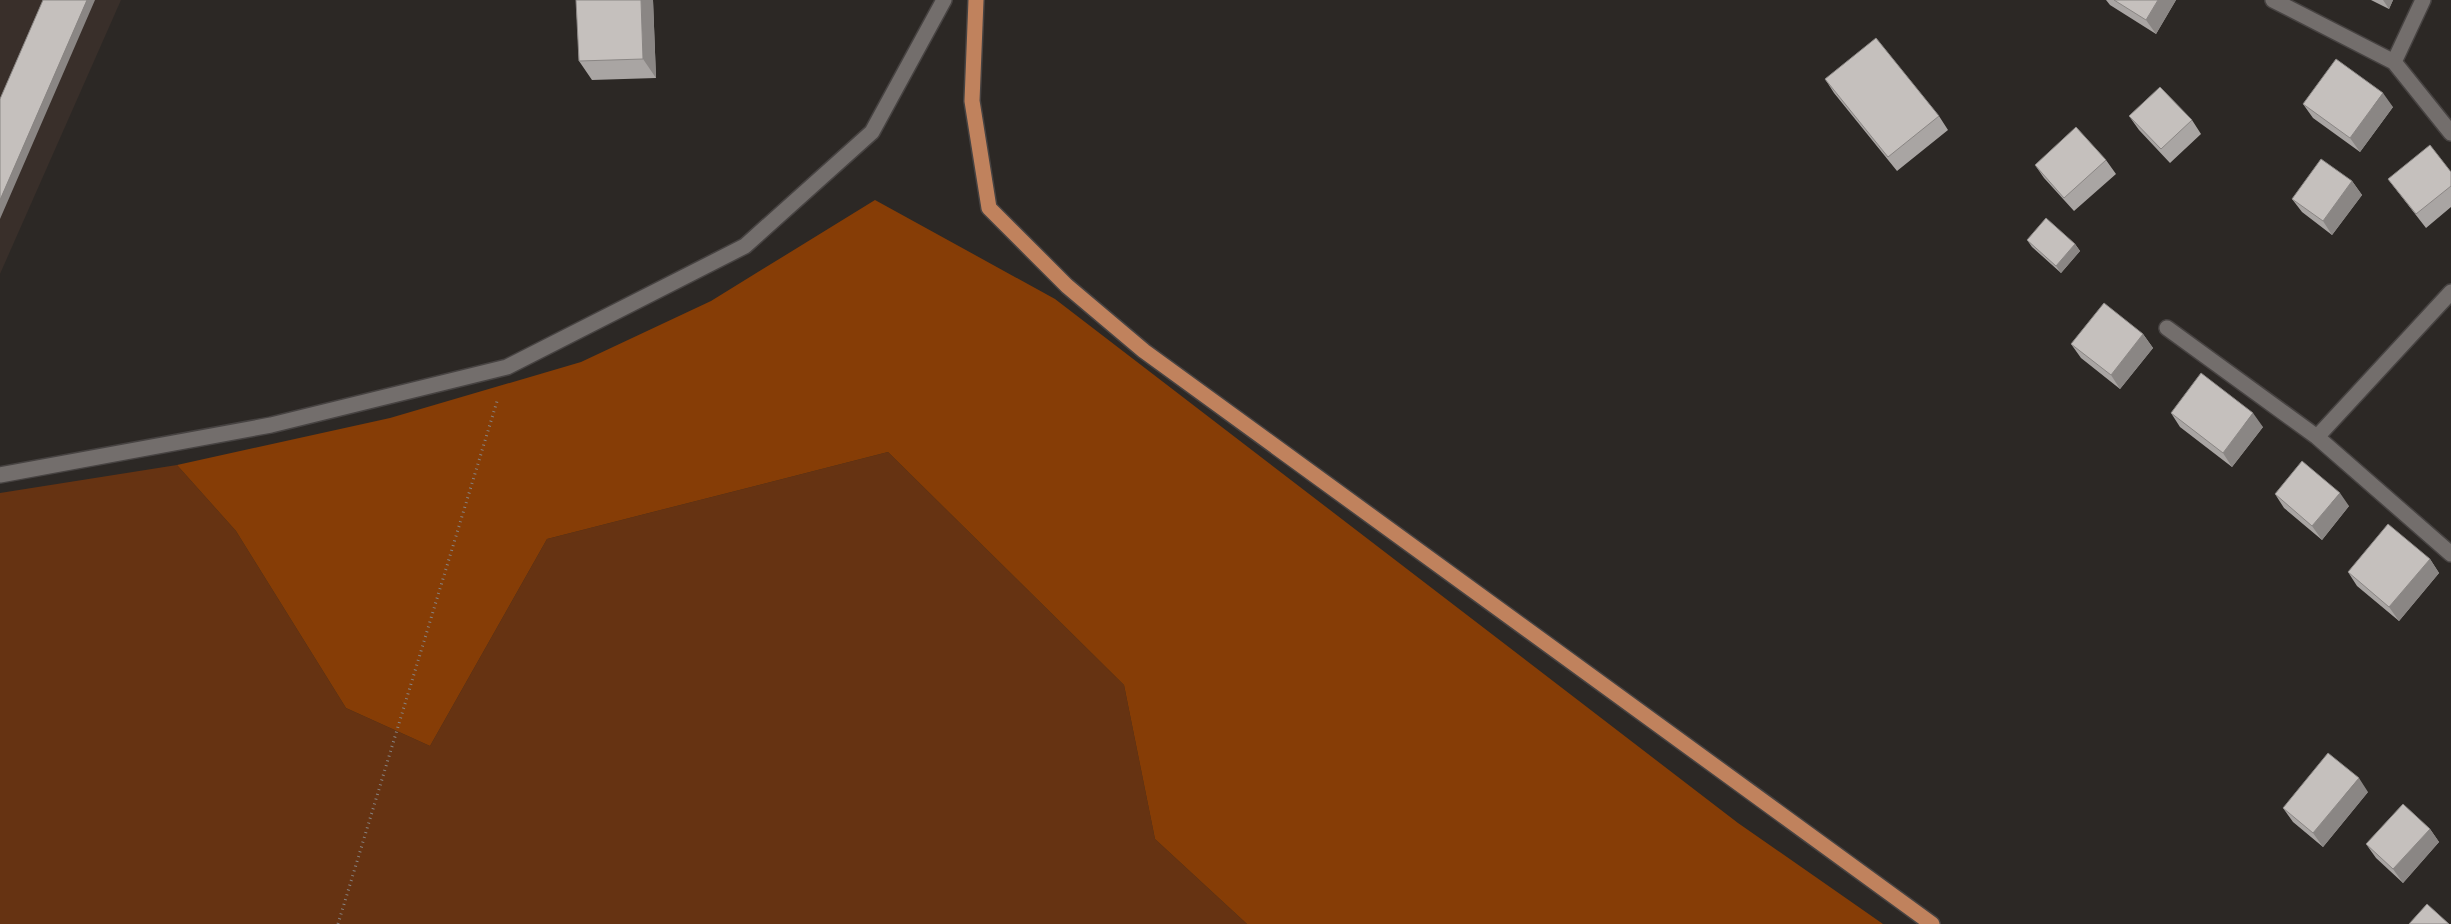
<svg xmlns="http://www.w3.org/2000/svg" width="2451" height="924" viewBox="0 0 2451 924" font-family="'Golos Text',sans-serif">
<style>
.built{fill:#392f2a}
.green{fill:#663312}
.forest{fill:#863d06}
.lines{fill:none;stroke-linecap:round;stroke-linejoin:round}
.street-casing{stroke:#474342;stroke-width:18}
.primary-casing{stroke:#474342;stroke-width:18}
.path{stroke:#868280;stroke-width:3;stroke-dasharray:1 4;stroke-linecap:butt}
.street{stroke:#736e6c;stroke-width:15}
.primary{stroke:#c0825d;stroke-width:15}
.wall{fill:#a9a5a3}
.shaded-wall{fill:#8a8684}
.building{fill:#c5c0bd;stroke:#8a8684}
</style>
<rect width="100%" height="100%" fill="#2c2825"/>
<path class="built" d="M0,0H121L0,274Z"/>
<path class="green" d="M888,452L1124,685L1155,839L1247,924H0V493L177,465L236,531L346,708L430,746L547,539Z"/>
<path class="forest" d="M875,200L1055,299L1738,823L1883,924H1247L1155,839L1124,685L888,452L547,539L430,746L346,708L236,531L177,465L390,418L581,362L711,301Z"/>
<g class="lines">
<g class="street-casing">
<path id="street" d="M2273,0L2394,62L2451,133
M2394,62L2423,0
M2167,328L2317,437L2451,292
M2317,437L2451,554
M0,475L271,425L507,367L745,246L872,132L944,0"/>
</g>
<g class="primary-casing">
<path id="primary" d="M976,0L972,101L989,208L1067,286L1144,351L1932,924"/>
</g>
<path class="path" d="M338,924L498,398"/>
<use href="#street" class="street"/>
<use href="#primary" class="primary"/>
</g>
<path class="wall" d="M576,0H653L656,78L592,80L579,61Z
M2106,0H2176L2156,34L2110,5Z
M2371,0H2393L2389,9Z
M1825,79L1939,116L1948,130L1897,171L1834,93Z
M2303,104L2393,107L2360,152L2313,118Z
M2129,116L2192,120L2201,134L2170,163L2139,130Z
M2106,160L2116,174L2074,211L2044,178L2035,165Z
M2451,172V207L2426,228L2398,192L2388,179Z
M2352,181L2362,195L2332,235L2302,212L2292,199Z
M2027,240L2075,244L2080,251L2061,273L2032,247Z
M2143,334L2153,348L2120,389L2081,358L2071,344Z
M2171,413L2263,427L2232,467L2180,427Z
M2275,494L2349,506L2322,540L2284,508Z
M2430,559L2439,573L2399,621L2357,586L2348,572Z
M2368,792L2323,847L2293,822L2283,808Z
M2430,829L2439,842L2403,883L2376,858L2366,844Z"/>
<path class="shaded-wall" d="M87,0H95L0,219V200Z
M641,0H653L656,78L643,59Z
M2158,0H2176L2156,34L2146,20Z
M2383,0H2393L2389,9Z
M2383,93L2393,107L2360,152L2350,138Z
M2352,181L2362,195L2332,235L2323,221Z
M2075,244L2080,251L2061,273L2056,266Z
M2143,334L2153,348L2120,389L2111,375Z
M2253,413L2263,427L2232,467L2223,453Z
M2340,493L2349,506L2322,540L2312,526Z
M2430,559L2439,573L2399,621L2389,607Z
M2359,778L2368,792L2323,847L2313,833Z
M2430,829L2439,842L2403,883L2393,869Z"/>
<path class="building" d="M43,0H87L0,200V99Z
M576,0H641L643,59L579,61Z
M2114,0H2158L2146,20Z
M1876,38L1939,116L1888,157L1825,79Z
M2336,59L2383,93L2350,138L2303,104Z
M2160,87L2192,120L2161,149L2129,116Z
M2076,127L2106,160L2064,198L2035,165Z
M2430,145L2451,172V186L2416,214L2388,179Z
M2321,159L2352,181L2323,221L2292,199Z
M2046,218L2075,244L2056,266L2027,240Z
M2104,303L2143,334L2111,375L2071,344Z
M2201,373L2253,413L2223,453L2171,413Z
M2302,461L2340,493L2312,526L2275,494Z
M2388,524L2430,559L2389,607L2348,572Z
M2328,753L2359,778L2313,833L2283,808Z
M2403,804L2430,829L2393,869L2366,844Z
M2427,904L2449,924H2409Z"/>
</svg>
